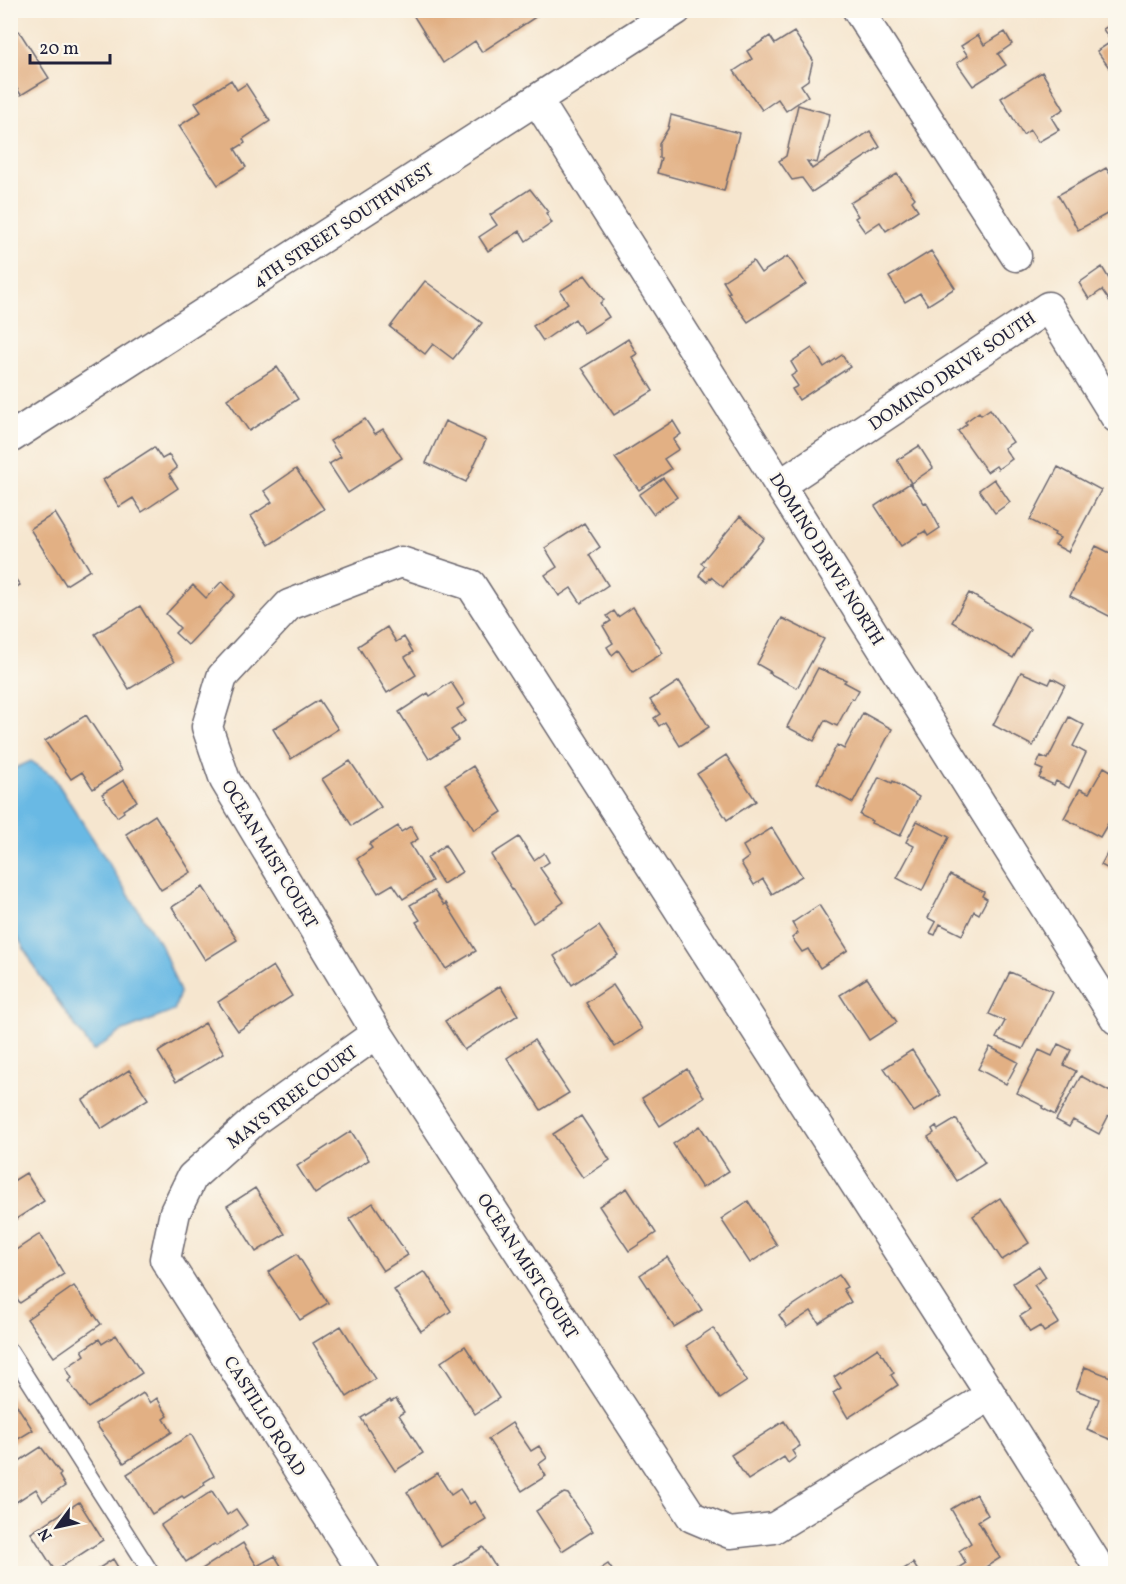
<svg xmlns="http://www.w3.org/2000/svg" width="1126" height="1584" viewBox="0 0 1126 1584" font-family="Vollkorn,serif">
<style>
.water{fill:#69b9e4;stroke:#466e90;stroke-width:1.5}
.building{fill:#e2b084}
.lines{fill:none;stroke-linecap:round;stroke-linejoin:round}
.lane-casing{stroke:#6c676f;stroke-width:18}
.street-casing{stroke:#6c676f;stroke-width:33}
.lane{stroke:#fff;stroke-width:15}
.street{stroke:#fff;stroke-width:30}
.labels{text-anchor:middle;stroke-width:5;stroke-linejoin:round;paint-order:stroke}
.street-label{font-size:18px;fill:#22223b;stroke:#fbf7ec}
</style>
<rect width="100%" height="100%" fill="#fbf7ec"/>
<filter id="ink" filterUnits="userSpaceOnUse"><feTurbulence type="fractalNoise" baseFrequency=".0167" numOctaves="2"/><feDisplacementMap in="SourceGraphic" scale="12" xChannelSelector="R" yChannelSelector="G"/><feConvolveMatrix kernelMatrix="1 2 1 2 8 2 1 2 1" color-interpolation-filters="sRGB"/></filter>
<filter id="wash" filterUnits="userSpaceOnUse"><feTurbulence type="fractalNoise" baseFrequency=".008" numOctaves="4" result="noise"/><feDisplacementMap in="SourceGraphic" scale="24" xChannelSelector="R" yChannelSelector="G"/><feGaussianBlur stdDeviation="1.35" result="paint"/><feColorMatrix in="noise" values="0 0 0 0 0 0 0 0 0 0 0 0 0 0 0 0 0 1.4 0 .05"/><feComposite in="paint" operator="in"/></filter>
<g filter="url(#wash)">
<rect width="100%" height="100%" fill="#f6e6cf"/>
<path class="water" d="M31,761L53,776L162,947L180,992L174,1011L121,1032L93,1051L40,976L11,926V770Z"/>
<g id="blocks">
<path class="building" d="M410,10H534L537,16L482,52L475,41L443,63Z
M1116,22V71L1113,73L1097,51L1111,42L1103,29Z
M19,31L49,78L21,95L10,78V37Z
M794,32L813,60L808,80L801,85L808,96L786,111L778,99L762,110L734,71L752,59L747,51L770,36L775,44Z
M1005,32L1012,44L998,54L1006,65L973,86L957,63L968,56L961,46L978,35L984,45Z
M1042,72L1064,109L1051,117L1059,130L1038,142L1030,130L1023,135L1001,98Z
M231,80L237,90L246,84L270,121L243,139L245,143L235,149L246,167L218,185L179,126L201,112L195,103Z
M798,105L830,114L817,163L807,161L812,169L870,131L880,147L812,192L802,178L792,180L779,161L786,156Z
M671,115L739,133L724,191L657,173L661,158H659V143L668,129Z
M1106,168L1116,183V209L1078,230L1058,195Z
M897,174L915,198L912,201L918,210L886,231L880,222L865,232L855,218L858,216L850,203Z
M530,189L548,212L546,213L552,223L526,241L520,231L488,251L479,237L497,225L490,215Z
M931,251L955,288L928,305L920,293L905,302L889,277Z
M788,256L806,284L748,322L727,293L730,292L723,281L753,261L761,273Z
M1102,267L1112,284L1116,281V310L1102,290L1089,299L1079,283Z
M585,275L604,300L600,303L609,317L584,333L575,319L543,341L533,326L568,303L560,291Z
M425,281L482,323L453,359L433,344L425,354L390,327Z
M628,339L637,354L632,357L653,391L614,415L582,368Z
M812,348L824,367L842,355L850,367L799,400L792,389L798,386L791,376L797,372L791,362Z
M277,367L298,399L249,431L227,399Z
M990,409L1013,442L1004,448L1012,459L998,469L996,466L987,472L958,431L967,424L965,422L979,412L981,415Z
M365,419L375,434L383,429L402,458L348,493L329,464L341,457L330,441Z
M445,421L486,440L466,482L426,463Z
M673,421L681,434L673,440L679,449L664,459L671,469L639,490L615,458Z
M919,446L933,468L911,483L897,460Z
M154,447L162,459L169,455L177,468L169,474L178,488L142,512L133,498L119,507L103,480Z
M1058,467L1101,490L1068,552L1055,545L1060,538L1054,535L1055,533L1030,520Z
M296,469L324,509L269,545L251,516L272,502L264,491Z
M663,478L677,497L653,514L639,495Z
M994,479L1010,502L995,513L979,490Z
M910,483L924,503L926,502L940,528L928,536L925,531L901,546L875,506Z
M55,513L90,570L66,585L30,529Z
M740,516L764,538L723,587L711,577L707,582L699,575L705,566L701,563Z
M584,523L600,547L589,555L608,585L581,603L571,588L559,596L545,575L557,567L545,548Z
M1096,546L1116,556V609L1111,617L1070,596Z
M10,572L20,585L10,591Z
M222,581L235,595L188,645L175,633L180,628L166,614L193,585L206,598Z
M969,593L1030,629L1013,658L952,622Z
M140,606L174,662L129,689L95,634Z
M633,607L663,653L633,672L618,650L612,655L607,647L613,643L603,626L611,621L607,616L614,611L618,617Z
M782,618L824,639L797,688L769,673L771,672L757,664Z
M387,627L396,642L404,637L413,652L405,657L416,675L387,693L358,646Z
M818,668L846,680L844,682L859,690L854,699L852,698L837,726L825,720L814,741L787,727Z
M1021,672L1049,684L1052,678L1065,685L1033,746L993,725Z
M679,681L709,727L680,746L665,722L659,726L654,718L660,714L650,700Z
M451,682L465,704L457,709L465,721L451,730L458,740L429,759L399,712L428,693L430,696Z
M319,700L338,729L291,759L273,729Z
M863,713L892,729L853,803L817,783L837,745L844,749Z
M86,715L122,770L93,789L82,772L71,779L45,741Z
M1069,717L1084,725L1073,746L1086,753L1069,788L1056,781L1054,785L1039,778L1043,770L1036,767L1041,756L1048,759Z
M726,755L756,801L727,820L697,774Z
M350,761L381,807L352,826L322,779Z
M473,766L502,812L474,830L445,784Z
M1104,767L1116,774V810L1100,837L1064,818L1080,789L1089,793Z
M879,777L892,783L893,781L919,797L900,836L871,823L872,821L860,815Z
M124,780L137,801L123,810L124,812L117,817L102,794Z
M155,815L191,872L161,890L126,834Z
M917,821L949,837L922,891L897,878L914,846L906,842Z
M398,826L401,832L411,826L418,839L410,844L432,881L403,899L393,884L378,893L357,859L372,848L369,844Z
M772,828L802,876L772,894L763,879L754,885L741,863L749,857L743,846Z
M519,837L534,860L544,853L549,862L540,868L564,902L533,923L491,855Z
M1116,837V873L1101,865Z
M445,845L462,872L443,884L427,858Z
M950,875L984,892L982,896L987,899L979,914L974,911L962,935L940,924L935,935L930,933L936,922L928,918Z
M203,887L237,940L205,960L172,907Z
M434,891L444,905L446,903L476,951L446,969L416,922L420,920L410,905Z
M819,905L848,950L820,968L808,949L802,952L792,938L798,933L792,923Z
M599,926L618,955L572,985L554,956Z
M273,966L292,996L238,1031L218,1002Z
M1010,972L1052,991L1023,1049L996,1038L1005,1021L989,1014Z
M867,978L897,1022L869,1040L840,995Z
M613,985L642,1029L615,1047L586,1003Z
M500,986L518,1015L464,1050L445,1021Z
M205,1023L224,1053L176,1082L158,1052Z
M534,1040L569,1093L541,1110L507,1058Z
M1058,1044L1071,1050L1064,1065L1076,1071L1055,1115L1042,1108L1043,1106L1017,1093L1039,1050L1052,1056Z
M990,1047L1018,1062L1006,1084L978,1069Z
M912,1050L941,1095L914,1112L884,1068Z
M687,1069L704,1097L660,1126L642,1098Z
M129,1070L148,1099L101,1129L83,1100Z
M1081,1076L1116,1095V1118L1109,1115L1099,1134L1073,1120L1069,1127L1056,1120Z
M581,1116L610,1160L583,1178L553,1134Z
M956,1119L985,1163L957,1181L928,1137L934,1133L932,1129L936,1126L938,1130Z
M700,1126L729,1171L702,1188L673,1144Z
M351,1131L369,1160L315,1194L297,1166Z
M26,1173L44,1201L10,1223V1183Z
M255,1188L285,1234L256,1252L227,1206Z
M627,1188L656,1233L629,1251L599,1206Z
M1000,1198L1029,1243L1002,1260L973,1216Z
M748,1201L777,1245L750,1263L721,1219Z
M373,1203L408,1255L383,1271L349,1219Z
M40,1234L64,1274L20,1303L10,1288V1254Z
M297,1254L328,1303L300,1320L268,1272Z
M667,1257L702,1310L674,1327L640,1275Z
M1039,1266L1046,1277L1034,1285L1059,1323L1044,1332L1040,1326L1030,1332L1020,1316L1030,1310L1013,1283Z
M423,1272L426,1273L451,1311L421,1331L394,1290Z
M839,1275L847,1287L843,1289L851,1302L819,1323L811,1311L787,1327L779,1315Z
M74,1286L101,1324L54,1357L27,1319Z
M341,1326L375,1379L347,1397L313,1343Z
M713,1328L747,1381L720,1399L686,1346Z
M116,1335L142,1373L88,1408L68,1381L72,1378L66,1368L85,1355L82,1350L99,1339L102,1344Z
M465,1346L499,1398L475,1414L441,1362Z
M878,1348L894,1373L891,1375L898,1385L848,1418L833,1393L841,1388L834,1377Z
M1085,1367L1116,1379V1430L1112,1440L1087,1430L1099,1399L1076,1390Z
M143,1393L150,1403L157,1398L168,1416L164,1419L172,1432L124,1463L96,1424Z
M10,1395L33,1430L10,1444Z
M396,1399L404,1412L399,1415L423,1453L395,1471L361,1418L390,1400L391,1402Z
M784,1421L800,1446L792,1451L796,1457L788,1463L784,1457L748,1480L731,1455Z
M512,1423L531,1451L539,1446L547,1458L539,1464L546,1476L522,1491L488,1439Z
M191,1434L214,1476L204,1482L205,1485L184,1498L182,1496L152,1514L127,1474Z
M41,1447L61,1474L59,1476L65,1486L43,1501L36,1489L10,1506V1467Z
M437,1473L451,1495L460,1489L470,1504L475,1501L486,1519L441,1547L407,1492Z
M212,1491L227,1515L236,1509L247,1525L216,1546L214,1544L186,1562L161,1525Z
M564,1493L568,1494L593,1531L562,1551L536,1511Z
M976,1494L988,1515L978,1521L1000,1558L975,1574H961L958,1568L966,1563L959,1551L971,1543L951,1509Z
M79,1502L103,1540L55,1571L31,1533Z
M243,1543L257,1566L275,1556L283,1569L276,1574H194Z
M483,1547L500,1574H459L454,1566Z
M113,1559L122,1574H90Z
M913,1563L920,1574H896Z
M608,1564L615,1574H593Z"/>
</g>
</g>
<g filter="url(#ink)">
<use href="#blocks" fill-opacity="0" stroke="#6c676f" stroke-width="1.5"/>
<g class="lines">
<g class="lane-casing">
<path id="lane" d="M10,1351L152,1574"/>
</g>
<g class="street-casing">
<path id="street" d="M858,10L1016,256
M537,100L1116,1019
M10,438L676,10
M780,485L1048,307L1116,417
M991,1395L774,1528L730,1533L692,1517L377,1033L225,780L207,727L222,677L289,605L401,562L471,585L991,1395L1103,1574
M365,1574L165,1259L175,1212L192,1177L255,1120L377,1033"/>
</g>
<use href="#lane" class="lane"/>
<use href="#street" class="street"/>
</g>
</g>
<g class="labels">
<g class="street-label">
<text transform="translate(343 225) rotate(-33)" y="6">4TH STREET SOUTHWEST</text>
<text transform="translate(952 371) rotate(-34)" y="6">DOMINO DRIVE SOUTH</text>
<text transform="translate(827 559) rotate(58)" y="6">DOMINO DRIVE NORTH</text>
<text transform="translate(270 854) rotate(59)" y="6">OCEAN MIST COURT</text>
<text transform="translate(292 1097) rotate(-37)" y="6">MAYS TREE COURT</text>
<text transform="translate(528 1266) rotate(57)" y="6">OCEAN MIST COURT</text>
<text transform="translate(265 1416) rotate(58)" y="6">CASTILLO ROAD</text>
</g>
</g>
<rect width="1126" height="1584" fill="none" stroke="#fbf7ec" stroke-width="36"/>
<g transform="translate(57 1527) rotate(237)" stroke="#fbf7ec" stroke-width="4.5" paint-order="stroke">
<path d="M0-4.5L10 22L0 15L-10 22Z" fill="#22223b"/>
<text y="-9" font-size="16" font-weight="bold" text-anchor="middle" fill="#22223b">N</text>
</g>
<path d="M30 54v9h80v-9" fill="none" stroke="#22223b" stroke-width="3"/>
<text x="39" y="54" font-size="18" fill="#22223b" stroke="#fbf7ec" stroke-width="4.5" paint-order="stroke">20 m</text>
</svg>
